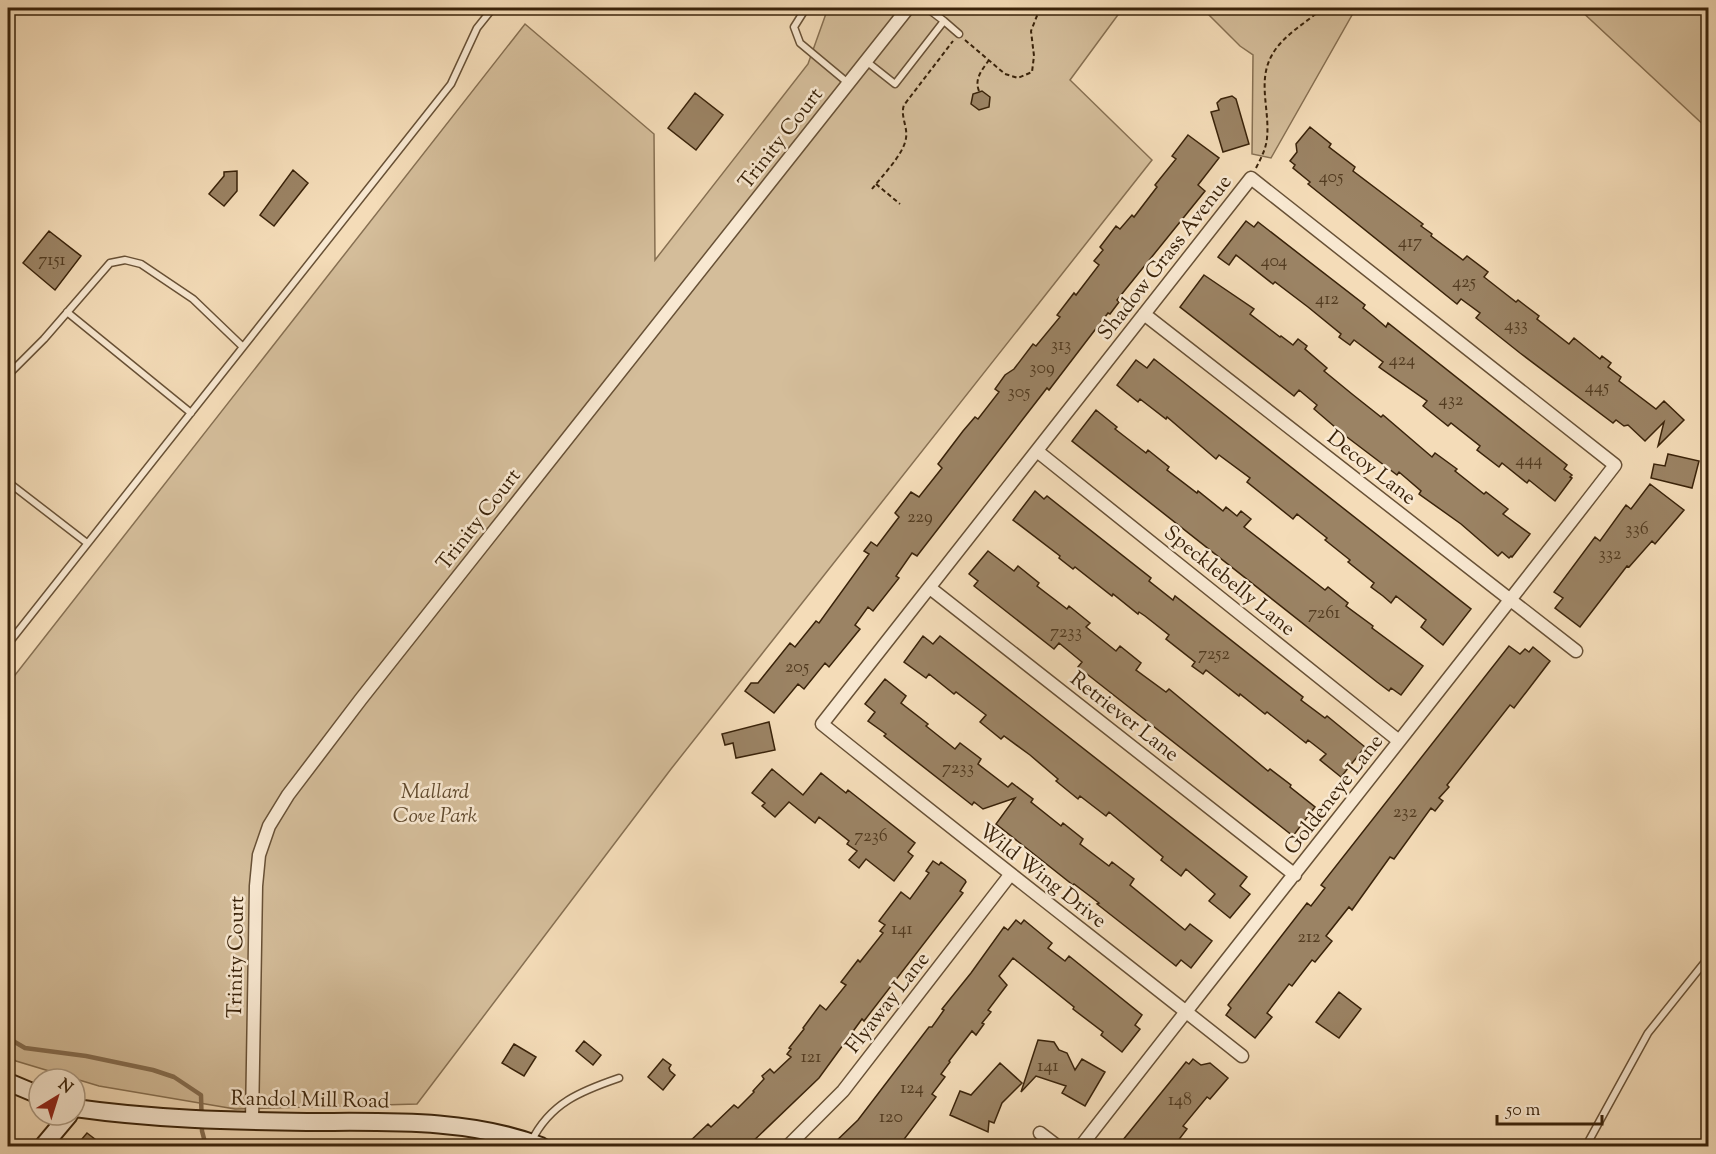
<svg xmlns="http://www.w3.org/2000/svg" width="1716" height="1154" viewBox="0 0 1716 1154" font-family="'Sorts Mill Goudy',serif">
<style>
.green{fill:#d4bd9a;stroke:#877052;stroke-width:1.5}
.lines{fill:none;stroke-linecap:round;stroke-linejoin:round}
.stream{stroke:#846c4f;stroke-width:4.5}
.building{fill:#9b8364;stroke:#3a230a;stroke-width:1.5}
.lane-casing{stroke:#685136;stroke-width:9}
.street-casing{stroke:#685136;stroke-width:15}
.secondary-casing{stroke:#3a230a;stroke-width:20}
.path{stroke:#3a230a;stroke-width:2;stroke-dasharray:4.5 3;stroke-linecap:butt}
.lane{stroke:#f8e8d1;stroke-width:6}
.street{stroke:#f8e8d1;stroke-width:12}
.secondary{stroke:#f8e8d1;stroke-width:16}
.labels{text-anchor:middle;stroke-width:5;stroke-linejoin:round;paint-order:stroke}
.number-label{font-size:18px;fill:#523b20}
.street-label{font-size:21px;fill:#3a230a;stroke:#f8e8d1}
.park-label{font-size:21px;font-style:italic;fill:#604a2e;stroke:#f8e8d1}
</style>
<rect width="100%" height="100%" fill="#f4dcb8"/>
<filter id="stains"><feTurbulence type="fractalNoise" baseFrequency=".00333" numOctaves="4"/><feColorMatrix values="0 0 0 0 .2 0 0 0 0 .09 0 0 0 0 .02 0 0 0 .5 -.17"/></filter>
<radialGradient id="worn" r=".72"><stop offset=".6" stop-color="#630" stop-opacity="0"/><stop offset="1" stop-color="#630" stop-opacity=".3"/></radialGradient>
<path class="green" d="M828,8H1123L1070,80L1152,160L671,769L417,1104L235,1109L99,1086L16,1061L8,1055V684L525,24L654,134L655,260L808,64Z
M1202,8H1356L1271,158L1252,154L1253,55L1240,46Z
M1578,8H1708V129Z"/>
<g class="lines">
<path class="stream" d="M8,1038L25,1048L86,1056L153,1070L174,1077L201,1095L202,1131L206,1146"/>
</g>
<path class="building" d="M982,91L990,97L989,107L979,110L971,104L973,94Z
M695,93L723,115L696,150L668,128Z
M1232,96L1236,99L1249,144L1223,152L1211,112L1219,110L1217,103L1221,99Z
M1310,127L1331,144L1329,147L1355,167L1353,171L1423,224L1421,226L1432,234L1431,236L1463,260L1467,256L1488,272L1484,277L1516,302L1518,300L1539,316L1537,319L1569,344L1574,338L1600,359L1602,356L1611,363L1608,367L1621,377L1619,381L1656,409L1664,401L1684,420L1658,446L1664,422L1645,441L1628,425L1624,426L1616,420L1613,423L1520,353L1476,318L1480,313L1461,299L1457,304L1308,184L1310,182L1293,168L1295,165L1290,161L1297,152L1296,144Z
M1188,135L1219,158L1198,185L1205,191L1117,300L1119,302L1110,314L1108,313L1088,339L1049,390L1047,388L917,556L912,553L896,576L899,578L873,611L868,607L855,625L860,629L829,667L825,663L804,689L798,684L774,713L745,691L751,683H758L790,643L795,647L816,621L819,623L869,554L864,551L871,542L877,546L899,517L895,513L911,492L919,497L942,468L938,464L963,431L975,417L978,419L999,392L995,389L1005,375L1014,369L1033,344L1036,346L1060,317L1057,315L1074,293L1076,295L1099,265L1094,261L1103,250L1100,247L1116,226L1120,229L1132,215L1134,217L1157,187L1155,185L1176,159L1172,156Z
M293,170L308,183L274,226L260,215Z
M237,171V191L224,206L209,194L224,176V172Z
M1246,221L1254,227L1258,222L1365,305L1363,308L1373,316L1386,327L1388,323L1567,465L1564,469L1572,475L1570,477L1572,478L1555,501L1529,480L1527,483L1502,463L1499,467L1477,450L1480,446L1451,423L1448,426L1423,406L1427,401L1379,367L1383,362L1354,340L1350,345L1339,337L1341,334L1308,307L1275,282L1273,284L1236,255L1229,265L1218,257Z
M49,231L81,256L55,290L23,263Z
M1204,275L1254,309L1250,314L1280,337L1281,336L1293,345L1298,339L1307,346L1305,349L1327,368L1324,371L1352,394L1381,417L1383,415L1432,457L1435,453L1457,469L1455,471L1484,494L1486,492L1508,509L1503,514L1530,534L1512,557L1511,556L1509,558L1502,552L1498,556L1461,524L1419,494L1421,491L1399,472L1397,475L1343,434L1314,409L1317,405L1299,390L1294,396L1180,307Z
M1154,359L1471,609L1443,645L1421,627L1426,620L1396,596L1391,603L1383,596L1371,587L1374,583L1348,562L1350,560L1325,540L1327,538L1297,514L1293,519L1247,482L1250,478L1219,455L1216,459L1167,417L1166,419L1140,399L1138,402L1117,385L1136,360L1147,368Z
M1096,410L1117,427L1115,429L1146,453L1148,450L1169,467L1167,470L1197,493L1198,491L1223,511L1226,507L1237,516L1241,511L1251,519L1244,527L1325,590L1328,587L1348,603L1346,606L1373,626L1372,628L1423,666L1401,695L1391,688L1389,691L1377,682L1072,441Z
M1668,454L1699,461L1692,488L1651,478L1654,464L1665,466Z
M1650,484L1684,510L1655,544L1652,541L1629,567L1627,566L1580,627L1555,608L1563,598L1554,592L1595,537L1600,541L1626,505L1631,509Z
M1035,491L1044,499L1047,496L1151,578L1149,581L1173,600L1175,596L1303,697L1301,700L1325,718L1327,716L1365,747L1341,777L1320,760L1326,754L1308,740L1306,743L1267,712L1265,714L1240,694L1239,696L1206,670L1203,674L1192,666L1195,662L1166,639L1169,635L1145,616L1139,612L1138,614L1113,594L1112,596L1075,567L1073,569L1059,558L1060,556L1013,520Z
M988,551L1014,571L1018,566L1039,583L1037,586L1067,609L1069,606L1090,623L1086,627L1116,651L1120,646L1141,663L1136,670L1166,692L1169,689L1268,771L1270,769L1291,785L1290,787L1315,807L1293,836L1078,667L1082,662L1059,643L1054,649L974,586L978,581L969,574Z
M923,636L933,644L940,636L1247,877L1240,886L1250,894L1230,918L1209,901L1215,894L1186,869L1181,876L1161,860L1163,857L1109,812L1106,816L1080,796L1078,799L1056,781L1058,779L1030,755L1004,736L1001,739L980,722L986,715L956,692L954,694L929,674L926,678L904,662Z
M1509,646L1520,654L1525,649L1529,652L1533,647L1550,661L1514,708L1510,705L1447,785L1449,787L1439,798L1443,801L1435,811L1431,808L1394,859L1390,857L1352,910L1349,907L1326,936L1332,941L1315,962L1312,960L1292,986L1289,984L1267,1013L1272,1017L1255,1038L1226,1015L1231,1008L1228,1005L1307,903L1311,906L1325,888L1321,885Z
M885,679L906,696L901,703L928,724L926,726L955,749L960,743L981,759L978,764L1008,787L1012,783L1033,799L1031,802L1061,826L1063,823L1083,839L1080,844L1109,866L1112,862L1134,879L1130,885L1185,930L1190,924L1212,941L1191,968L1181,960L1176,966L1097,904L1099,903L1074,884L1073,885L996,824L1015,798L983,809L974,802L972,805L884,736L886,734L868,721L875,712L865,704Z
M769,722L775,750L736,758L733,743L725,745L722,734Z
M772,769L803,795L821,773L846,793L848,790L915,843L908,852L913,856L894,881L866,859L859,868L849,860L857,851L847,844L849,841L819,817L815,823L789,802L775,817L762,806L765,803L752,793Z
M933,861L939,865L941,862L965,880L966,882L960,891L963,893L864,1021L862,1019L819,1078L748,1146H685L708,1124L711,1127L734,1105L738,1108L754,1092L753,1091L764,1079L762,1076L770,1069L774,1073L791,1057L787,1054L791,1049L789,1048L804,1029L803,1028L820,1005L826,1010L846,985L841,982L858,960L860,962L883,933L880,931L885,925L879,921L901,892L910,899L929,873L926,871Z
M1016,920L1021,924L1024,920L1052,943L1048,948L1065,961L1069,956L1142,1015L1135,1025L1140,1029L1122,1052L1101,1035L1103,1032L1073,1009L1074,1007L1013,958L999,976L1007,985L988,1010L991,1012L982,1023L984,1024L976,1035L972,1031L949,1061L950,1062L941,1074L945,1077L932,1094L936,1097L899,1146H831L858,1120L929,1027H932L944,1010L942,1009L971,973L1004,927L1008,930Z
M1339,992L1361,1009L1339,1038L1316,1022Z
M1038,1040L1054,1042L1059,1050L1067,1053L1075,1070L1082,1059L1105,1072L1085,1106L1062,1093L1066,1086L1036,1076L1021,1092Z
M584,1041L601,1055L593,1065L576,1051Z
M514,1044L536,1057L524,1076L502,1063Z
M663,1059L671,1065L669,1068L670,1071L675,1075L663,1090L648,1077Z
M1193,1059L1201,1065L1210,1063L1228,1078L1210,1099L1207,1097L1183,1126L1187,1129L1174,1146H1118L1174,1077L1186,1062L1189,1064Z
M1000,1063L1022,1083L1002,1103L994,1123L989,1121L988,1132L950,1115L960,1091L971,1095Z
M87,1133L104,1146H76Z"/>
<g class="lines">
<g class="lane-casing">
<path id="lane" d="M806,8L794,27L800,43L848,83
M944,21L959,34
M866,61L895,84L944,21L927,8
M67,312L191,413
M8,375L44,339L110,263L125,260L141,264L193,299L243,347
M8,482L87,543
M8,644L451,84L477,28L493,8
M531,1142C550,1103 581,1091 619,1078
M1586,1146L1648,1033L1708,958"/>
</g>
<g class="street-casing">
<path id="street" d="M1144,314L1576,651
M1037,451L1399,741
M930,588L1295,875
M252,1121L256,886L259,855L269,826L288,795L361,699L908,8
M1040,1133L1057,1146
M788,1146L843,1091L1010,875
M1081,1146C1258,918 1439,693 1615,465L1251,178L822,724C961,836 1102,945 1242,1056"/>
</g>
<g class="secondary-casing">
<path id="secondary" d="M8,1082L39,1095
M75,1108C153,1119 228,1121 307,1122C386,1122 467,1118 541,1146
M43,1146L69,1115"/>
</g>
<path class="path" d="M965,40L1005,74L1018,78L1032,72L1034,56L1031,31L1040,8
M979,91C974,79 982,70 989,60
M1256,168C1261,158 1266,149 1267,138C1270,110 1257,81 1272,55C1282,36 1307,22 1323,8
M876,184L900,204
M872,189C882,176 904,154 906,138C908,127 900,116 904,105L953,41"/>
<use href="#lane" class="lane"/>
<use href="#street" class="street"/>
<use href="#secondary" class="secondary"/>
</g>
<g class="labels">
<g class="number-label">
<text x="1331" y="182">405</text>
<text x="1410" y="247">417</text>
<text x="52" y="265">7151</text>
<text x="1274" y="266">404</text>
<text x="1464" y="287">425</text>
<text x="1327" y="304">412</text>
<text x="1516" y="330">433</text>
<text x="1061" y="350">313</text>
<text x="1402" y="365">424</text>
<text x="1042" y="373">309</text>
<text x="1597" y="392">445</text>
<text x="1019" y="397">305</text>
<text x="1451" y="405">432</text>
<text x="1529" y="465">444</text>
<text x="920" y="522">229</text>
<text x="1637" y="534">336</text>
<text x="1610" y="559">332</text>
<text x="1324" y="618">7261</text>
<text x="1066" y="637">7233</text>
<text x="1214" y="659">7252</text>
<text x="797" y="672">205</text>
<text x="958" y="773">7233</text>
<text x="1405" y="817">232</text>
<text x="871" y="841">7236</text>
<text x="902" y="934">141</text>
<text x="1309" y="942">212</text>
<text x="811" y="1062">121</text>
<text x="1048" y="1071">141</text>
<text x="912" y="1093">124</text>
<text x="1180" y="1105">148</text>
<text x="891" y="1122">120</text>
</g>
<g class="street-label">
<text transform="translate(780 138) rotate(-52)" y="7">Trinity Court</text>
<text transform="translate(1164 257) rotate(-52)" y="7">Shadow Grass Avenue</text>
<text transform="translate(1372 467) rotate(38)" y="7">Decoy Lane</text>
<text transform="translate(478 519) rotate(-52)" y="7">Trinity Court</text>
<text transform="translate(1230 580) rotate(39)" y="7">Specklebelly Lane</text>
<text transform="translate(1125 716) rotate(38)" y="7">Retriever Lane</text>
<text transform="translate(1333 794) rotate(-52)" y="7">Goldeneye Lane</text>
<text transform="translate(1043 875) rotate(38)" y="7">Wild Wing Drive</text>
<text transform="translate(235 957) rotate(-89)" y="7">Trinity Court</text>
<text transform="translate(887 1002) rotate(-52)" y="7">Flyaway Lane</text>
<text transform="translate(310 1099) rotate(1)" y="7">Randol Mill Road</text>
</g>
<g class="park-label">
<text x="435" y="798">Mallard<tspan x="435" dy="24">Cove Park</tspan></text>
</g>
</g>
<rect width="1716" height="1154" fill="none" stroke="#f4dcb8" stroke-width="30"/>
<rect x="9" y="9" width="1698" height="1136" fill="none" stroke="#3a230a" stroke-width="3"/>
<rect x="15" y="15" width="1686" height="1124" fill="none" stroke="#3a230a" stroke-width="1.5"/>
<g transform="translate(57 1097) rotate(38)"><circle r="28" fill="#f8e8d1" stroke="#ac9981" stroke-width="1.5"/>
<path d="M0-4.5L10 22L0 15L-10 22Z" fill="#8f2418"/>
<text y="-9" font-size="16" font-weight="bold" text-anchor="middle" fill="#3a230a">N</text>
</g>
<path d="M1497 1115v9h105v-9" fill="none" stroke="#3a230a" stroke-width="3"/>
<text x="1506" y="1115" font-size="18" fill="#3a230a" stroke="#f8e8d1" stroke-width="4.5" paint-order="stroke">50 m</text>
<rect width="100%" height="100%" filter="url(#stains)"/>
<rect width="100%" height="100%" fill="url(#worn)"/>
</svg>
